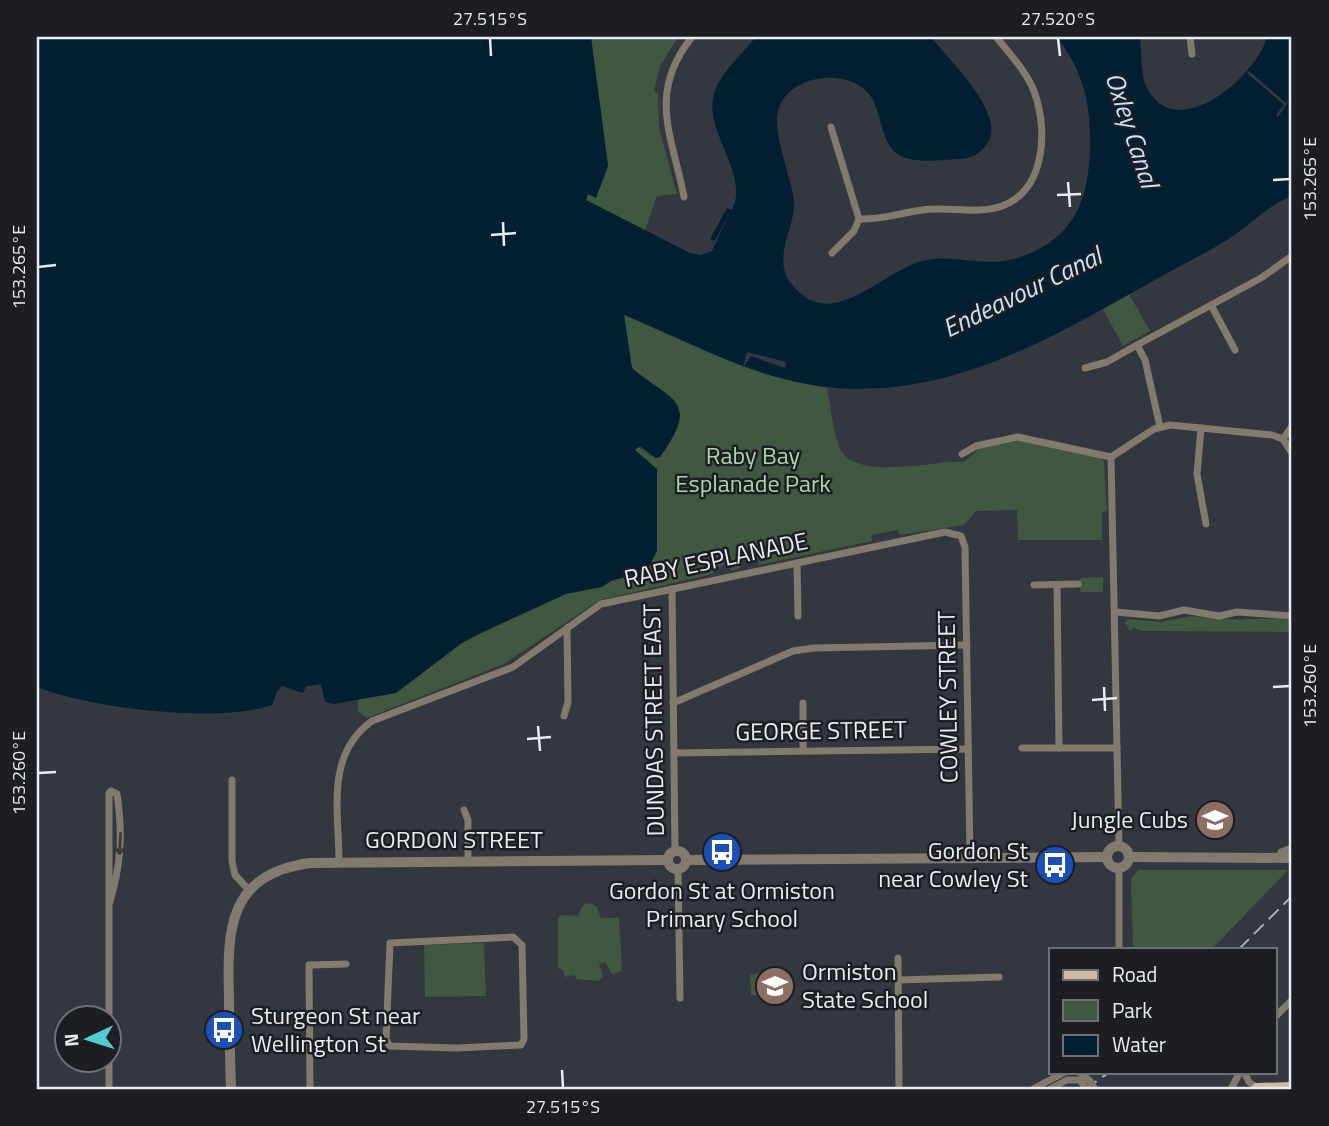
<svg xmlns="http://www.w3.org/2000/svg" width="1329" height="1126" font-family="'Titillium Web',sans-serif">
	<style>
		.green { fill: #40583f }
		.water { fill: #032033 }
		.pier { fill: #333740 }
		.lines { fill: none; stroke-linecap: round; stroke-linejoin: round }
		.minor { stroke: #827a6c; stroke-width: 7 }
		.tertiary { stroke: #827a6c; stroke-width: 10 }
		.primary { stroke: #cdbca0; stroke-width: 12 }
		.rail { stroke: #a8abb2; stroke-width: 2; stroke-dasharray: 14 7; stroke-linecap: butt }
		.minor-bridge { stroke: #827a6c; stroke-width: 7 }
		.oneway { stroke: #3b3a39 }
		.ticks { fill: none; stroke: #e8ebf1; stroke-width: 2.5 }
		.labels { text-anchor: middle; stroke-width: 5; stroke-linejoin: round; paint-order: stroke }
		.park-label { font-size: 24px; fill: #aad7a8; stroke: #1d1e23 }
		.street-label { font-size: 24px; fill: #e8ebf1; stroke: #1d1e23 }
		.poi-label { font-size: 24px; fill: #e8ebf1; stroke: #1d1e23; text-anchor: end }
		.water-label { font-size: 26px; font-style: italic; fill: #c5e5ff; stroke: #1d1e23 }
		.neatline { fill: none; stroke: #e8ebf1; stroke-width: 2.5 }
		.ticks-label { font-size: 18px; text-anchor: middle; fill: #e8ebf1 }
	</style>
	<rect width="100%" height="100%" fill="#333740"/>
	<g class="green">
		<path d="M591,37H678L660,66L654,91L658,94L659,128L677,194L657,196L645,230L586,200L588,194L596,197L608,166Z"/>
		<path d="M1129,294L1150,331L1123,346L1103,309Z"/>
		<path d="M624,314C690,342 756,376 827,388C831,406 832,428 839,446C852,483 934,460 964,462L979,449L1020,440L1101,457L1104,462L1107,511L1102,512V540H1018L1017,510L976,511L964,525L900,535L898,530L871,535L872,541L758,565L759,559L741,562L740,568L731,571L732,564L714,568L713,574L600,600L504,664L367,718L358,711V700L342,702L636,446L655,458L669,441L629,361Z"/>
		<path d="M1103,577V592H1080V578Z"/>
		<path d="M1192,616C1225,622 1258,617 1292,620V632L1144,631L1134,628L1130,631L1125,623L1128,619L1160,622Z"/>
		<path d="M1138,870H1288L1212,949H1133L1131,879Z"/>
		<path d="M590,903L597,907L601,918H619L622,971L612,974L605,962L599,964L603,976L599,981L577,979L574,975L565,977L563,970L558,968V918L561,915L578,916L583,905Z"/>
		<path d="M484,943L486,996L425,997L424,945Z"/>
		<path d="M760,973L761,994L751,996L750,975Z"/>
	</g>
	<path class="water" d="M37,37H591L608,166L596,198L588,194L586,200L690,253L701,255L712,251L730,212L715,241L710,239L727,208L732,210C750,174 703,131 714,94C720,73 743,53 756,37H931C949,60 1010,117 986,145C979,154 971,159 959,159C941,160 914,164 899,155C877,142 884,104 864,89C837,67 781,78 777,117C776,135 783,154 787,171C790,183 795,196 794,209C791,233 774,259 790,282C830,338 882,269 926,260C956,254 987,268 1018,258C1073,239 1088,204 1090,149C1091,104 1084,73 1057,37H1140C1142,53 1140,76 1148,90C1179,144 1257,75 1267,37H1292V196C1272,203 1253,222 1236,234C1216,248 1193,259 1171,271C1045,341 926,419 776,377C729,364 670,334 624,315L632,368C670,401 702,399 660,457L656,458L640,446L635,450L657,469V551L647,571L611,581L602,587L566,594L481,633L462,643L396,693L334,704L325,702L321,684L306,686L303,693L282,686L277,691L272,705C219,724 89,708 37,687Z"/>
	<g class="pier">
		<path d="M1249,71L1286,103L1292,96L1278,117L1276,115L1284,105L1247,73Z"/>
		<path d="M747,352L786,362L785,368L751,356L743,368Z"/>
	</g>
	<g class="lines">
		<g class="minor">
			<path d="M1190,37L1192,54"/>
			<path d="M831,127L859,219L854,231L832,253"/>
			<path d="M684,197C672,135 647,93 692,37"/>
			<path d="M859,219C881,220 900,213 922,210C949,206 976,215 1002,206C1045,190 1048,132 1035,94C1028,73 1010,54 996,37"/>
			<path d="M1211,305L1235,350"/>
			<path d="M1085,368L1107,362L1137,345"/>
			<path d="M1160,427L1145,360L1137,345L1261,278L1292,256"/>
			<path d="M1201,428L1197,474L1206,524"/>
			<path d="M1283,439L1292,426"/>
			<path d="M962,454L976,446L1018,437L1111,457"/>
			<path d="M1111,457L1119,846"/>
			<path d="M1111,457L1154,429L1170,425L1272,435L1283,439L1292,453"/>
			<path d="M797,563L798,616"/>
			<path d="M1034,585L1078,584"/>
			<path d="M1057,585L1059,748H1117"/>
			<path d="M672,589L675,851"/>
			<path d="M1116,612L1159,616L1184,610L1219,616L1237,612L1292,616"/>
			<path d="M673,703L793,651L814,648L967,645"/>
			<path d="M803,703V751"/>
			<path d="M564,716L568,702L567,628"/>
			<path d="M1022,748H1059"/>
			<path d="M674,753L968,749"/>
			<path d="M232,780V861L235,875L249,890"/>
			<path d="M464,810L468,820V861"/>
			<path d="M1281,852L1292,848"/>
			<path d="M339,862C339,811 325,755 372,721L513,667L601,604L945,532L961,536L965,547L970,857"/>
			<path d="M678,869L680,998"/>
			<path d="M1119,869V949"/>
			<path d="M109,905C121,866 123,834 117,794L111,791L109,793V1089"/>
			<path d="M513,937L522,945L524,1039L521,1045L456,1048L390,1046L386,1040L390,943Z"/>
			<path d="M898,958L899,1089"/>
			<path d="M898,980L999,977"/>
			<path d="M1275,1017L1292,1000"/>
			<path d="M1079,1072L1090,1081"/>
			<path d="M1244,1072L1249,1082L1259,1089"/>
			<path d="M310,1089L309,965L346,964"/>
			<path d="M1033,1089L1065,1072"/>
			<path d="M1050,1089L1067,1080H1080L1084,1086"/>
			<path d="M1231,1089L1240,1072"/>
		</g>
		<g class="tertiary">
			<circle cx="1118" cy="857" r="11"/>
			<circle cx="677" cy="860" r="9"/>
			<path d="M1130,857L1292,858"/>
			<path d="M687,860L1107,857"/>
			<path d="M231,1089C230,1058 229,1027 229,997C227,929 228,874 310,863L668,860"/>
		</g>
		<path class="primary" d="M1257,1089L1292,1088"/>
		<g class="rail">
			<path d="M1239,949L1292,896"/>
			<path d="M1085,1089L1110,1072"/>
		</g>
		<g class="minor-bridge">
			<path d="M1090,1081L1095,1089"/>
			<path d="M1084,1086L1086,1089"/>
		</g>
	</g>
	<defs><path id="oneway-shaft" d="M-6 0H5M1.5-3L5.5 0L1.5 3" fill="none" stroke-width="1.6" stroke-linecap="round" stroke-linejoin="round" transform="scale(1.75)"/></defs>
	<use class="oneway" href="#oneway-shaft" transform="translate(120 844) rotate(93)"/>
	<path class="ticks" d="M490,38L491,56M1058,38L1060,56M1273,180L1290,179M1068,182L1070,207M1057,195L1081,194M503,222L504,246M491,235L516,233M38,267L56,265M1104,687L1105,711M1273,687L1290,686M1092,700L1117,698M538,726L540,751M527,739L551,737M38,773L56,772M562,1070L563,1088"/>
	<defs>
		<g id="school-disc" transform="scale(2.0125)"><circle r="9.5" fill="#8d6e63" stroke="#1d1e23"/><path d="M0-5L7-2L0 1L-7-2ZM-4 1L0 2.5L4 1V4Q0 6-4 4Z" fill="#fff"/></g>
		<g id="bus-disc" transform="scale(2.0125)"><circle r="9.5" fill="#1a4fb4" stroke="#1d1e23"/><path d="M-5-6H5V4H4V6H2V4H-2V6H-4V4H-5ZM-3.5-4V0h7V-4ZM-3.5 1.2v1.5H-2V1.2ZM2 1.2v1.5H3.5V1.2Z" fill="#fff"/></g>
	</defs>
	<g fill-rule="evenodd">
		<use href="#school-disc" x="1215" y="820"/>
		<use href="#bus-disc" x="722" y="852"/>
		<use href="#bus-disc" x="1055" y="865"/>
		<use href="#school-disc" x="775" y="986"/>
		<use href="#bus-disc" x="224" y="1030"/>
	</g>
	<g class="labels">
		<g class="park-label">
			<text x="753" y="464">Raby Bay<tspan x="753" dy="28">Esplanade Park</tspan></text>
		</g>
		<g class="street-label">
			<text transform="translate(716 560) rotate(-12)" y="8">RABY ESPLANADE</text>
			<text transform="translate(948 697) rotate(-91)" y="8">COWLEY STREET</text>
			<text transform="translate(654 720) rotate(-91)" y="8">DUNDAS STREET EAST</text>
			<text transform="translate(821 731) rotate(-1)" y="8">GEORGE STREET</text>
			<text x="454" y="848">GORDON STREET</text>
		</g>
		<g class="poi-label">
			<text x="1188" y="828">Jungle Cubs</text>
			<text x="1028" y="859">Gordon St<tspan x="1028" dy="28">near Cowley St</tspan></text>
			<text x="722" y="899" text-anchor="middle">Gordon St at Ormiston<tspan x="722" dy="28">Primary School</tspan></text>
			<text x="802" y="980" text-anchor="start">Ormiston<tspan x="802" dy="28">State School</tspan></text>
			<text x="251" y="1024" text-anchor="start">Sturgeon St near<tspan x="251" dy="28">Wellington St</tspan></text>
		</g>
		<g class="water-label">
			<text transform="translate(1132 130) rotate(72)" y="9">Oxley Canal</text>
			<text transform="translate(1022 292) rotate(-26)" y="9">Endeavour Canal</text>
		</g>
	</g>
	<rect width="1329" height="1126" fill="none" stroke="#1d1e23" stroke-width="77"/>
	<rect x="1049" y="948" width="228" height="126" fill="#1d1e23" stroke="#6e7075" stroke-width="2"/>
	<rect x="1063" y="970" width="35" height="10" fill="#cdbca0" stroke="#6e7075" stroke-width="2"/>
	<text x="1112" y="982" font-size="21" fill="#e8ebf1">Road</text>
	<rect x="1063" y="1000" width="35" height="21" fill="#40583f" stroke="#6e7075" stroke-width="2"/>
	<text x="1112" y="1018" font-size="21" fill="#e8ebf1">Park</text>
	<rect x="1063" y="1035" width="35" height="21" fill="#032033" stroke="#6e7075" stroke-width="2"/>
	<text x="1112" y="1052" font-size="21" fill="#e8ebf1">Water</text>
	<g transform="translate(88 1039) rotate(266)"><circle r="33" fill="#1d1e23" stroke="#6e7075" stroke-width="2"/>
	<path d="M0-5L12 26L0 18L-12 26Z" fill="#52cdcf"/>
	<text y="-10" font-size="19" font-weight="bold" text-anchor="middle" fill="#e8ebf1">N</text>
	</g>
	<rect x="38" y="38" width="1252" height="1050" class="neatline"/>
	<g class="ticks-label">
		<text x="490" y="25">27.515°S</text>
		<text x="1058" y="25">27.520°S</text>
		<text transform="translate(1310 179) rotate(-90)" y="6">153.265°E</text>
		<text transform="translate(19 267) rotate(-90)" y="6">153.265°E</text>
		<text transform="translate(1310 686) rotate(-90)" y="6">153.260°E</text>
		<text transform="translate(19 773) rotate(-90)" y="6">153.260°E</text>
		<text x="563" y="1113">27.515°S</text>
	</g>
</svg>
